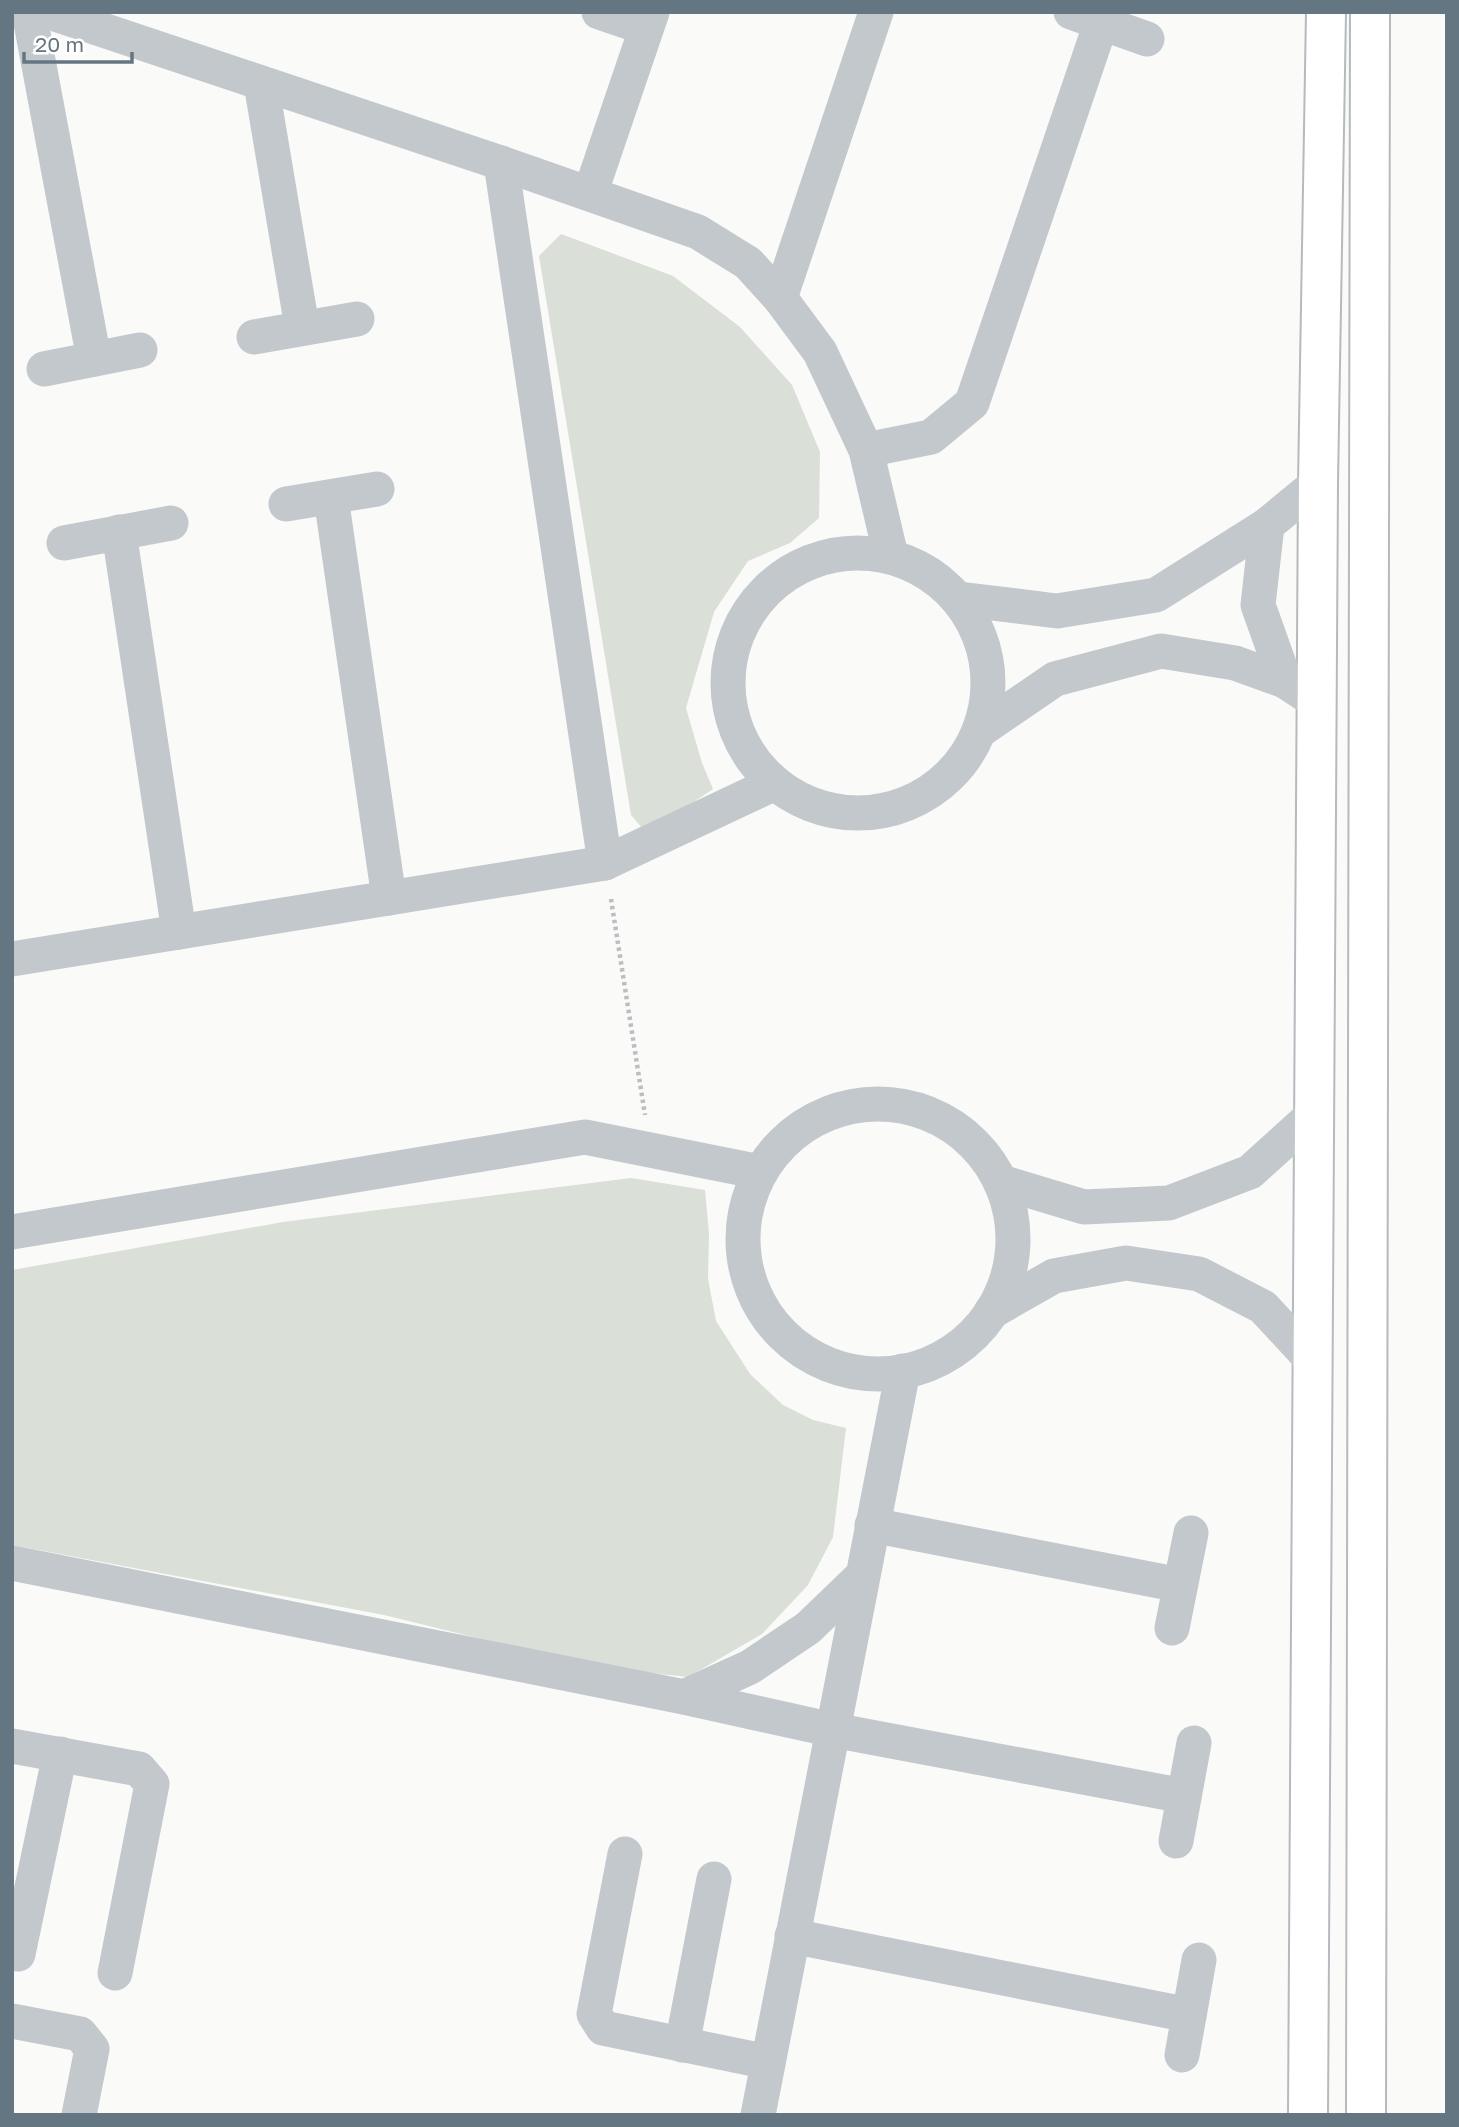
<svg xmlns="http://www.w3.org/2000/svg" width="1459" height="2127" font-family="'Golos Text',sans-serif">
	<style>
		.green { fill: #dadfd7 }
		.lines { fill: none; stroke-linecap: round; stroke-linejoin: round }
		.major-casing { stroke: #b5babe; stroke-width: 42 }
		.path { stroke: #bbbfc2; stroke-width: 4.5; stroke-dasharray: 3.5 3.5; stroke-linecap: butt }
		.minor { stroke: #c3c8cc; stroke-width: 35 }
		.major { stroke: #fff; stroke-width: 38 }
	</style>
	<rect width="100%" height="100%" fill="#fafaf8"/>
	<g class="green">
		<path d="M561,234L673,276L740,327L792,385L820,452L819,518L790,543L748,561L714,612L686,708L702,763L713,789L670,818L642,828L631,815L539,256Z"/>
		<path d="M631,1178L705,1190L709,1233L708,1279L716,1321L750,1374L783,1405L813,1420L846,1428L833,1537L808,1585L762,1634L688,1677L595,1667L384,1615L12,1545V1270L283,1222Z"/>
	</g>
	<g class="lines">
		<g class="major-casing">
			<g id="major">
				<path d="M1308,2115L1318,483L1326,12"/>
				<path d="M1366,2115L1370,12"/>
			</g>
		</g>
		<path class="path" d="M611,899L645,1115"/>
		<g class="minor">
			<path d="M29,12L94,359"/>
			<path d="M49,12L501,163L698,232L748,263L780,298L820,352L866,450L891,556"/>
			<path d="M599,12L646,28"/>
			<path d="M1071,12L1147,39"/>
			<path d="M261,83L302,327"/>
			<path d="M501,163L605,863"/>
			<path d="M590,194L652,12"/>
			<path d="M780,298L876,12"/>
			<path d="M254,337L357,319"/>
			<path d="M44,369L140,350"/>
			<path d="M866,450L931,437L972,403L1101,23"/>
			<path d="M331,497L389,898"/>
			<path d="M286,504L377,489"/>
			<path d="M1267,525L1258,605L1285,681"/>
			<path d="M119,532L179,932"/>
			<path d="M64,543L171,523"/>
			<circle cx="858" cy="683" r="130"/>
			<path d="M959,599L1057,611L1156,595L1267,525L1318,483"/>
			<path d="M979,731L1055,679L1161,651L1235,663L1285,681L1317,702"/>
			<path d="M12,959L605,863L775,783"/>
			<circle cx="878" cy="1239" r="135"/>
			<path d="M1001,1182L1084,1207L1169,1203L1250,1172L1314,1114"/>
			<path d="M12,1232L585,1137L760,1172"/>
			<path d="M991,1312L1054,1276L1126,1263L1199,1274L1263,1307L1313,1361"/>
			<path d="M872,1525L1180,1585"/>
			<path d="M12,1563L684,1697L833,1730L1184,1796"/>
			<path d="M1172,1628L1191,1533"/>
			<path d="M684,1697L750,1667L808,1628L861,1577"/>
			<path d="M12,1746L139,1769L152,1784L115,1973"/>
			<path d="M1176,1841L1194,1743"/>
			<path d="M625,1854L594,2014L603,2028L768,2062"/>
			<path d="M792,1936L1189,2015"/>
			<path d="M18,1954L60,1754"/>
			<path d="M12,2021L80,2034L92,2049L79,2115"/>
			<path d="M682,2045L714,1879"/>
			<path d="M1182,2055L1199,1960"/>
			<path d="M758,2115L903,1371"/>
		</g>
		<use href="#major" class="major"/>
	</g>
	<rect width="1459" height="2127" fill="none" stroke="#657683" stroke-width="28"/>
	<path d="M24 52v10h108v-10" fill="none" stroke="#657683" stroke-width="3.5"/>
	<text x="35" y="52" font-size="21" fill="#657683" stroke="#ffffff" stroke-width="5" paint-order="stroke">20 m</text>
</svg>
